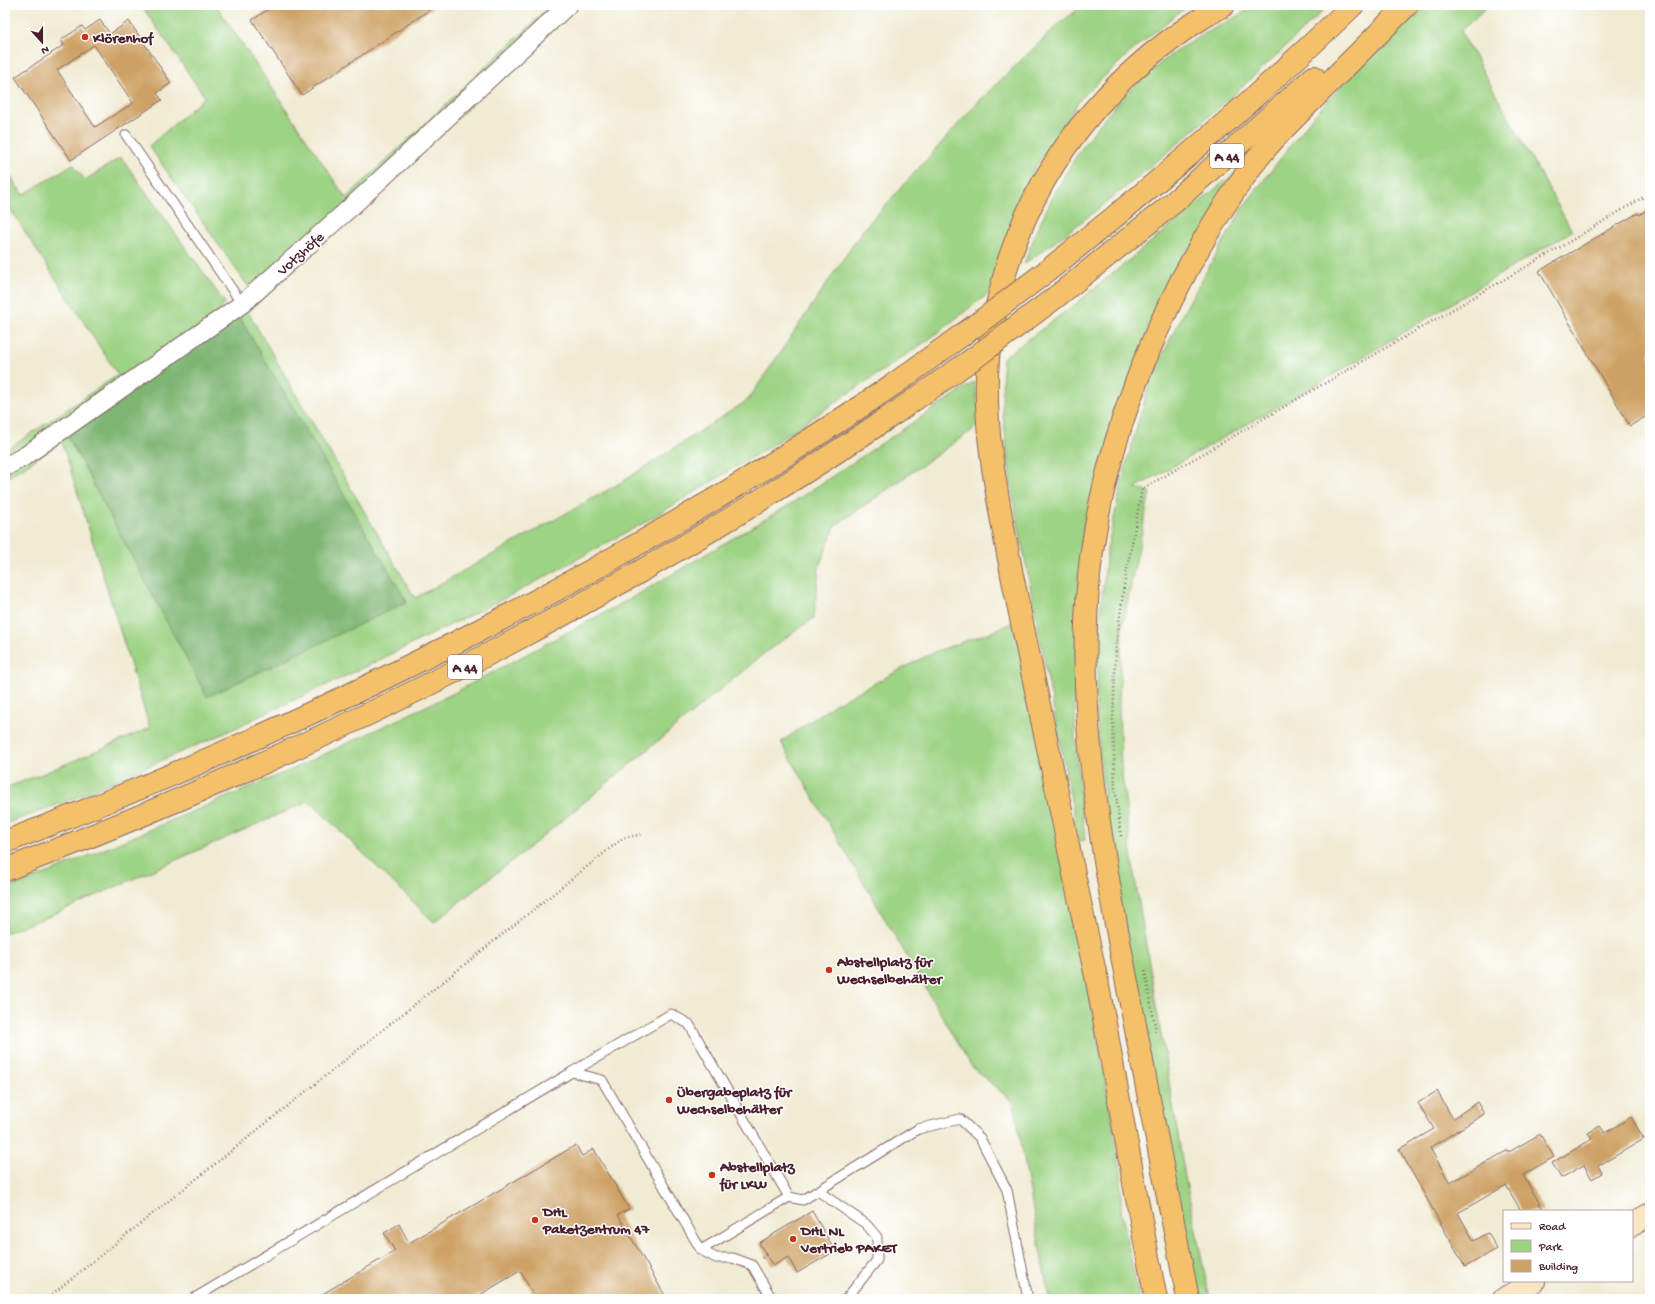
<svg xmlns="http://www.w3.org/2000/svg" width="1655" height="1304" font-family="'Gochi Hand',sans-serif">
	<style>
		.green { fill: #9dd384; stroke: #747958 }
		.forest { fill: #7eb572; stroke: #646a4e }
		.building { fill: #cda163; fill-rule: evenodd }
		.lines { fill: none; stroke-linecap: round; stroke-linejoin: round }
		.service-casing { stroke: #846666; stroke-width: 11 }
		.minor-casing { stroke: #846666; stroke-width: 20 }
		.secondary-casing { stroke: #846666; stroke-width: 24 }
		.motorway-casing { stroke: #846666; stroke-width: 24 }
		.path { stroke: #846666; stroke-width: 2.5; stroke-dasharray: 1 3; stroke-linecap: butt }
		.service { stroke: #fff; stroke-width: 9 }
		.minor { stroke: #fff; stroke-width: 18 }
		.secondary { stroke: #fbe6c4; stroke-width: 22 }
		.motorway { stroke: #f4c16b; stroke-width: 22 }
		.motorway-bridge-casing { stroke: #846666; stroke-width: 24; stroke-linecap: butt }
		.motorway-bridge { stroke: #f4c16b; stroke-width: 22 }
		.poi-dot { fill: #c8321e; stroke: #fff; stroke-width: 1.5 }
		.labels { text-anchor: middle; stroke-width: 3; stroke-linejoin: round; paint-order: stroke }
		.shield { fill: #fff; stroke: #80626b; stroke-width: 1 }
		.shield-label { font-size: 14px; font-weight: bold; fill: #4a1f2b }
		.poi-label { font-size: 15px; font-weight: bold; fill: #4a1f2b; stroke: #fff; text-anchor: start }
		.street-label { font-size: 15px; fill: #4a1f2b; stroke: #fff }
	</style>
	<rect width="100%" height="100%" fill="#fff"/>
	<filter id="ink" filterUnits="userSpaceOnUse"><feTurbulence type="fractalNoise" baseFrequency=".025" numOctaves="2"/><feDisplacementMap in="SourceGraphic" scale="8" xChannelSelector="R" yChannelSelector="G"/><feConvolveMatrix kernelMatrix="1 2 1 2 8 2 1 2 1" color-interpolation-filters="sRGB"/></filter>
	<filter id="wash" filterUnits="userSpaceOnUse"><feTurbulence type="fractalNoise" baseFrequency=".012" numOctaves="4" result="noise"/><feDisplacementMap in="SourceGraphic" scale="16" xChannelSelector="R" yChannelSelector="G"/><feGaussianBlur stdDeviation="0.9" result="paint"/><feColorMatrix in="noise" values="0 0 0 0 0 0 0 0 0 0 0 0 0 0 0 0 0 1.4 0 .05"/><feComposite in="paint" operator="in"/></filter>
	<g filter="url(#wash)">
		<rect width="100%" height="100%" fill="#f0ebd3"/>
		<g class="green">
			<path d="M141,5H216L346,198L552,5H562L258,286L247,285L149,146L205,97Z"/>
			<path d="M573,5H579L248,312L415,598L622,482L748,400L863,230L980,100L1061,22L1084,5H1192L1179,12L1135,48L1081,98L1033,171L1002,250L994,289L928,340L769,447L647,521L517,592L369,665L222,734L78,797L5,824V788L47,772L150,728L62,442L5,479V472L239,316Z"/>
			<path d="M1258,5H1329C1233,98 1133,187 1024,264C1055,177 1099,110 1173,53C1180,48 1189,43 1196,39C1216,27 1237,16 1258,5Z"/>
			<path d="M1420,5H1488L1461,32L1572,231L1323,381L1135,488L1150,492L1122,628L1119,704L1121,766L1133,867L1185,1177L1210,1299H1197L1110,859L1096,713L1099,626L1107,550L1125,468L1150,381L1184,311L1244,206L1311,119L1381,43Z"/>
			<path d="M121,157L225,303L211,321L5,462V451L118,375L5,201V168L23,195L73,164L85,180Z"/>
			<path d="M1242,167L1124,400L1076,654L1075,737L1085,840L1079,841L1011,487L1002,406L1003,358L1078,302Z"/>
			<path d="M974,382L981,424L835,526L819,567L814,618L767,651L536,842L434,922L309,801L50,916L5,933V889L36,878L295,768L452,694L637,595L789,505Z"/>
			<path d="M1016,621L1083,956L1121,1170V1210L1139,1299H1049L1014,1103L972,1067L781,742L835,704L934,652L991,632Z"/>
		</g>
		<path class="forest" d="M239,316L407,602L207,697L68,437Z"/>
		<g id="blocks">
			<g class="building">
				<path d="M275,5H437L302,95L252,20Z"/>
				<path d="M100,20L110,34L129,21L171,83L157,93L162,100L71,160L15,77L64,45L61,40L82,26L85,30ZM94,45L133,103L95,127L57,70Z"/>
				<path d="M1650,208V414L1630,426L1539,271L1638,213L1639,215Z"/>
				<path d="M1437,1091L1453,1119L1477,1102L1484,1114L1430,1148L1450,1183L1508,1150L1509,1152L1540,1134L1554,1157L1523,1175L1544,1211H1521L1506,1185L1458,1213L1474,1241L1488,1233L1497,1249L1465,1267L1399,1149L1434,1129L1418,1103Z"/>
				<path d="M1631,1117L1644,1139L1598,1166L1602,1173L1592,1179L1584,1165L1561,1178L1552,1163L1592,1139L1588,1133L1600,1126L1605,1133Z"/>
				<path d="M576,1145L582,1156L594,1149L629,1209L618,1215L667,1299H536L520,1271L473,1299H314L395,1251L384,1233L399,1224L409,1243Z"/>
				<path d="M812,1211L835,1251L797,1273L788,1257L773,1266L759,1243Z"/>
			</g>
		</g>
	</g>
	<g filter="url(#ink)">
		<use href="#blocks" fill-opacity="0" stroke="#846666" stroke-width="1"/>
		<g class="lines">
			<g class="service-casing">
				<g id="service">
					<path d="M126,135L242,304"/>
					<path d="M572,1072L671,1014L689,1024L789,1197"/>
					<path d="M818,1191L866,1224L877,1237V1260L846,1299"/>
					<path d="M701,1250L789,1197L803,1200L918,1129L960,1119L980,1138L1007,1190L1028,1299"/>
					<path d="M193,1299L572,1072L602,1080L701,1250L716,1258H733L752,1265L772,1299"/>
				</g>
			</g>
			<g class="minor-casing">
				<path id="minor" d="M5,467L25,456L242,304L352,206L568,5"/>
			</g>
			<g class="secondary-casing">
				<g id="secondary">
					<path d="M1632,1225L1650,1214"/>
					<path d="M1504,1299L1534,1281"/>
				</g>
			</g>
			<g class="motorway-casing">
				<g id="motorway">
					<path d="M1051,268C1156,185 1257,98 1353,5"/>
					<path d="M1056,297L1173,203L1314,77"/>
					<path d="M5,842C319,722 619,572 897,382"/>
					<path d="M5,870C321,749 618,601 898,411"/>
					<path d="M1156,1299C1135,1193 1117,1087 1097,981C1086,931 1075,880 1065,830C1047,745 1029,660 1012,575C999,504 982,431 988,359C991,326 999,294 1008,263C1044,151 1122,62 1224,5"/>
					<path d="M1188,1299C1165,1181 1142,1064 1120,946C1097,822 1077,703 1089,576C1103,435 1168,282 1251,167C1270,141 1294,118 1317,95C1347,65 1377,35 1407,5"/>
				</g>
			</g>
			<g class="path">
				<path d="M1121,836L1115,787L1113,720L1116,646L1124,586L1142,489L1569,242L1650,193"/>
				<path d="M1145,971L1156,1031"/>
				<path d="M762,1258L766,1254"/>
				<path d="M783,1293L788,1299"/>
				<path d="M46,1299L623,838L644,834"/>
				<path d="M1451,1299L1454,1297"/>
				<path d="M1480,1299L1487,1295"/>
			</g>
			<use href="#service" class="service"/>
			<use href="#minor" class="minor"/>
			<use href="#secondary" class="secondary"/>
			<use href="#motorway" class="motorway"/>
			<g class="motorway-bridge-casing">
				<g id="motorway-bridge">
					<path d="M897,382L976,325L1051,268"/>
					<path d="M898,411L977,356L1056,297"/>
				</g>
			</g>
			<use href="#motorway-bridge" class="motorway-bridge"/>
		</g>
	</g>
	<g class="poi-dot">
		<circle cx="85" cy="37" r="4"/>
		<circle cx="829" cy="970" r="4"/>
		<circle cx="669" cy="1100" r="4"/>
		<circle cx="712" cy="1175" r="4"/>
		<circle cx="535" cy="1220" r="4"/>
		<circle cx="793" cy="1239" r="4"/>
	</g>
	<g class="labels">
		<g class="shield">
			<rect x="1210" y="144" width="34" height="24" rx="3"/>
			<rect x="448" y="655" width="34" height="24" rx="3"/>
		</g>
		<g class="shield-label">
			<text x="1227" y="161">A 44</text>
			<text x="465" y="672">A 44</text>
		</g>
		<g class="poi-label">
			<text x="93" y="42">Klörenhof</text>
			<text x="837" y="966">Abstellplatz für<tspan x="837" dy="17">Wechselbehälter</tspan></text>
			<text x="677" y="1096">Übergabeplatz für<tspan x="677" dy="17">Wechselbehälter</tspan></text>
			<text x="720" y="1171">Abstellplatz<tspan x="720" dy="17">für LKW</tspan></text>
			<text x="543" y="1216">DHL<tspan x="543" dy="17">Paketzentrum 47</tspan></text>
			<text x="801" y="1235">DHL NL<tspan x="801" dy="17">Vertrieb PAKET</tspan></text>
		</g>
		<g class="street-label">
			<text transform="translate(300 253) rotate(-42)" y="5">Votzhöfe</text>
		</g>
	</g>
	<rect width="1655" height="1304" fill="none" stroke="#fff" stroke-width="20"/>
	<rect x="1503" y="1210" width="130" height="72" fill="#ffffff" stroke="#b7a5aa"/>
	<rect x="1511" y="1223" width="20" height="6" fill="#fbe6c4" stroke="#b7a5aa"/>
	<text x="1539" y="1230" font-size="12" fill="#4a1f2b">Road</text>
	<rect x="1511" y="1240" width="20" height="12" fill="#9dd384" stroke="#b7a5aa"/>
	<text x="1539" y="1250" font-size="12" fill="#4a1f2b">Park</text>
	<rect x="1511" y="1260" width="20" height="12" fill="#cda163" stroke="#b7a5aa"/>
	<text x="1539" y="1270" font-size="12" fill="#4a1f2b">Building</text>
	<g transform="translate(42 42) rotate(159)" stroke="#ffffff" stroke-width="3" paint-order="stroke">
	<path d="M0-3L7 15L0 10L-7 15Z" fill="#4a1f2b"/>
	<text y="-6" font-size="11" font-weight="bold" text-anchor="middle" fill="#4a1f2b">N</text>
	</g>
</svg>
